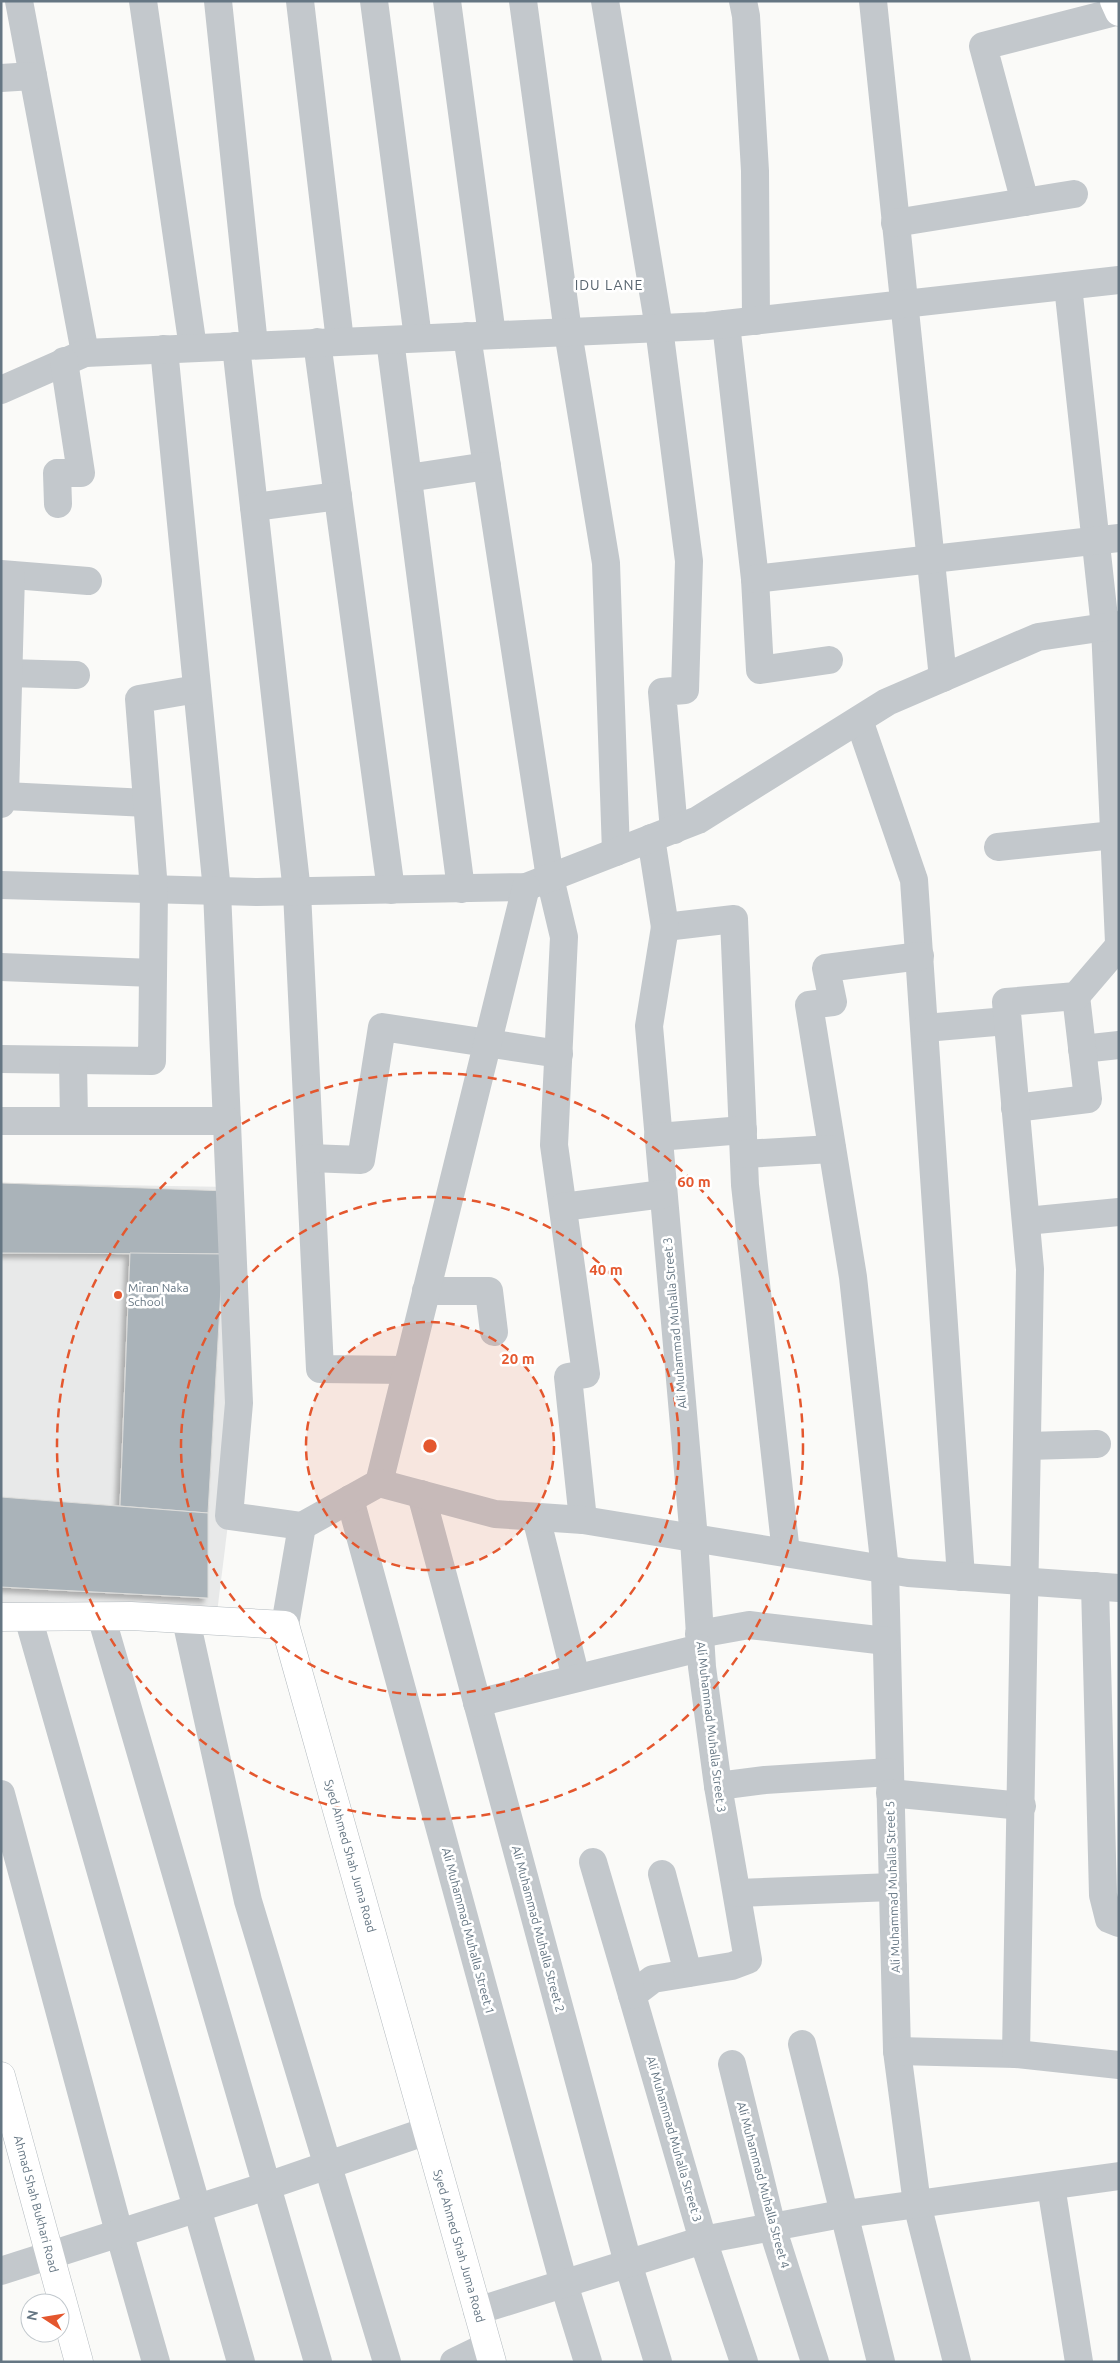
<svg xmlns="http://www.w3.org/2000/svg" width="1120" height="2363" font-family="Ubuntu,sans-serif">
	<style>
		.built { fill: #e8e9e9 }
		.building { fill: #aab3b9; stroke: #dcdcda; filter: url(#shadow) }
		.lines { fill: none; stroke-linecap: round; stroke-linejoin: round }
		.secondary-casing { stroke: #b3babf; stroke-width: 29 }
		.street { stroke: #c3c8cc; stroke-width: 28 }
		.secondary { stroke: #fff; stroke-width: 28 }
		.ring { fill: none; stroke: #e4572e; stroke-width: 2.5; stroke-dasharray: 9 6 }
		.poi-dot { fill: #e4572e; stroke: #fff; stroke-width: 2 }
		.labels { text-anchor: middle; stroke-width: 5; stroke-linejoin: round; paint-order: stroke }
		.poi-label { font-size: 12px; fill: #657683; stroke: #fff; text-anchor: start }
		.street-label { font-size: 12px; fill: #657683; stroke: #fff }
		.neighbourhood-label { font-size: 14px; letter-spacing: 1px; fill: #57646e; stroke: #fff }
		.centre { fill: #e4572e; stroke: #fff; stroke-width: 2.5 }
		.ring-label { font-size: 15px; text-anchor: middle; font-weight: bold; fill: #e4572e; stroke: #fff; stroke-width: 5; stroke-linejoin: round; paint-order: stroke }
	</style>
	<defs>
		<filter id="shadow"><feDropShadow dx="-4.5" dy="4.5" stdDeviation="2.5" flood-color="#0004"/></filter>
	</defs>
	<rect width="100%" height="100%" fill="#fafaf8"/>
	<path class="built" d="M1,1183L230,1187L229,1516L216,1621L1,1619Z"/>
	<g class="building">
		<path d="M1,1183L228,1191L223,1254L1,1253Z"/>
		<path d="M130,1253L223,1254L208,1513L120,1506Z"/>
		<path d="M1,1497L208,1513V1598L1,1587Z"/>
	</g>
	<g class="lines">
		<g class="secondary-casing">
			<g id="secondary">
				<path d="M1114,1L1119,12"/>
				<path d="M1,1617L131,1616L285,1625L492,2362"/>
				<path d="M1,2076L79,2362"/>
			</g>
		</g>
		<g class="street">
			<path d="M19,1L85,353"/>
			<path d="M143,1L193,348"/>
			<path d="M218,1L254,345"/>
			<path d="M300,1L340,341"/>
			<path d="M374,1L418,338"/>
			<path d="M447,1L492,335"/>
			<path d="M523,1L568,332L606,563L616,852"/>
			<path d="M605,1L659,328L689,561L685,690L662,692L674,830"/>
			<path d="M743,1L746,16L755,171L756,321"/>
			<path d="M873,1L943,678"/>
			<path d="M1,78L33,76"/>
			<path d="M1025,202L983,46L1119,11"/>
			<path d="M895,223L1074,194"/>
			<path d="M1068,286L1105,627L1119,943"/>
			<path d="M726,324L755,579L760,670L829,660"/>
			<path d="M467,336L550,878L564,937L554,1145L586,1374L568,1377L583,1520"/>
			<path d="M390,340L461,889"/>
			<path d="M317,342L391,890"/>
			<path d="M236,346L297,892L320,1369L406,1370"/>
			<path d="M164,349L217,891L239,1403L229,1516L302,1526"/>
			<path d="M1,390L85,353L707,326L1119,280"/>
			<path d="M408,478L487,466"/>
			<path d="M58,504L57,473H81L64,361"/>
			<path d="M254,507L338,496"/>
			<path d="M1,574L88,581"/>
			<path d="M755,579L1119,538"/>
			<path d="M8,673L76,675"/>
			<path d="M859,720L914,880L961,1577"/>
			<path d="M5,796L11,575"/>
			<path d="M1,804L5,796L147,803"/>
			<path d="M651,838L665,927L734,919L745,1185L786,1553"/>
			<path d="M998,847L1114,835"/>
			<path d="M1,885L257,892L526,887L698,820L887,702L1038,637L1119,625"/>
			<path d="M665,927L649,1026L694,1539L702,1667L718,1786L748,1960L732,1966L653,1979L632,1995L703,2240L744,2362"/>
			<path d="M920,956L826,968L833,1002L809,1005L853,1277L885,1570L897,2051L917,2204L957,2362"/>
			<path d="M1,967L153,973"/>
			<path d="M925,1028L1007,1021"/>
			<path d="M1082,1049L1119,1045"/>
			<path d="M1,1059L152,1061L154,890L139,699L197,689"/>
			<path d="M73,1061L74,1121"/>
			<path d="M1015,1108L1088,1099L1076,996"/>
			<path d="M1,1121H227"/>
			<path d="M658,1137L743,1130"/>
			<path d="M744,1154L832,1149"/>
			<path d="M310,1158L361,1160L382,1027L559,1054"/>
			<path d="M563,1207L663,1194"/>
			<path d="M1026,1221L1119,1212"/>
			<path d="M426,1291H489L494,1332"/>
			<path d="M1028,1446L1097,1444"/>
			<path d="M379,1483L526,887"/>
			<path d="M421,1494L628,2263L658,2362"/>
			<path d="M350,1499L564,2284L588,2362"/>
			<path d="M536,1517L576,1678"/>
			<path d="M1095,1586L1103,1895L1109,1919L1119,1923"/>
			<path d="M101,1616L318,2362"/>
			<path d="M28,1617L241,2362"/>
			<path d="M186,1620L248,1901L387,2362"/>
			<path d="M285,1625L302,1526L379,1483L495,1514L583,1520L908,1573L1119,1588"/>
			<path d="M699,1634L749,1625L886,1641"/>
			<path d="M477,1703L700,1648"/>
			<path d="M718,1786L765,1780L890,1772"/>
			<path d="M890,1793L1022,1806"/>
			<path d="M1,1794L119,2232L156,2362"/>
			<path d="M593,1862L632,1995"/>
			<path d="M662,1874L688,1973"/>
			<path d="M737,1893L893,1887"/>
			<path d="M802,2044L881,2362"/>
			<path d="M897,2051L1016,2054L1119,2065"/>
			<path d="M1016,2054L1030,1269L1006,1002L1076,996L1119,946"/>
			<path d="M732,2064L772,2227L815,2362"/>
			<path d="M1051,2186L1079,2362"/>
			<path d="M1,2271L267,2186L427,2131"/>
			<path d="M477,2311L703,2240L831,2216L1119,2176"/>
			<path d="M454,2362L487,2346"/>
		</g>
		<use href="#secondary" class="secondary"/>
	</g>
	<circle cx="430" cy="1446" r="124" fill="#e4572e" fill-opacity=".12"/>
	<g class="ring">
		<circle cx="430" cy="1446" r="124"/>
		<circle cx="430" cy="1446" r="249"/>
		<circle cx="430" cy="1446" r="373"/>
	</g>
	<circle class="poi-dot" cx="118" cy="1295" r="5"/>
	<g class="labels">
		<g class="poi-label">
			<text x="128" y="1292">Miran Naka<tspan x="128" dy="14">School</tspan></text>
		</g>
		<g class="street-label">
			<text transform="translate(675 1323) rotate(-95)" y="4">Ali Muhammad Muhalla Street 3</text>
			<text transform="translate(711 1727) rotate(83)" y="4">Ali Muhammad Muhalla Street 3</text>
			<text transform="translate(350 1856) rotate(74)" y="4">Syed Ahmed Shah Juma Road</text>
			<text transform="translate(893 1887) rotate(-92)" y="4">Ali Muhammad Muhalla Street 5</text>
			<text transform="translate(538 1929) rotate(75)" y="4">Ali Muhammad Muhalla Street 2</text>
			<text transform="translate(468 1931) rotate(75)" y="4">Ali Muhammad Muhalla Street 1</text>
			<text transform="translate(674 2139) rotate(74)" y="4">Ali Muhammad Muhalla Street 3</text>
			<text transform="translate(763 2185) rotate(75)" y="4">Ali Muhammad Muhalla Street 4</text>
			<text transform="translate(36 2204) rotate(75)" y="4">Ahmad Shah Bukhari Road</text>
			<text transform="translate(459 2246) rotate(74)" y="4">Syed Ahmed Shah Juma Road</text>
		</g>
		<g class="neighbourhood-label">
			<text x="609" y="290">IDU LANE</text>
		</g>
	</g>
	<circle cx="430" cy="1446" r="8" class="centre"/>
	<g class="ring-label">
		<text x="694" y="1187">60 m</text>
		<text x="606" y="1275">40 m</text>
		<text x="518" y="1364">20 m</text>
	</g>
	<rect width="1120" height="2363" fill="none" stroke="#657683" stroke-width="5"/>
	<g transform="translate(45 2318) rotate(282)"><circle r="24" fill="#ffffff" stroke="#c1c8cd"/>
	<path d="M0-4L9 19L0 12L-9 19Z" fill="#e4572e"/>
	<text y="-8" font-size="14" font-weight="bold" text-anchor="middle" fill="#657683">N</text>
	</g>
</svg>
